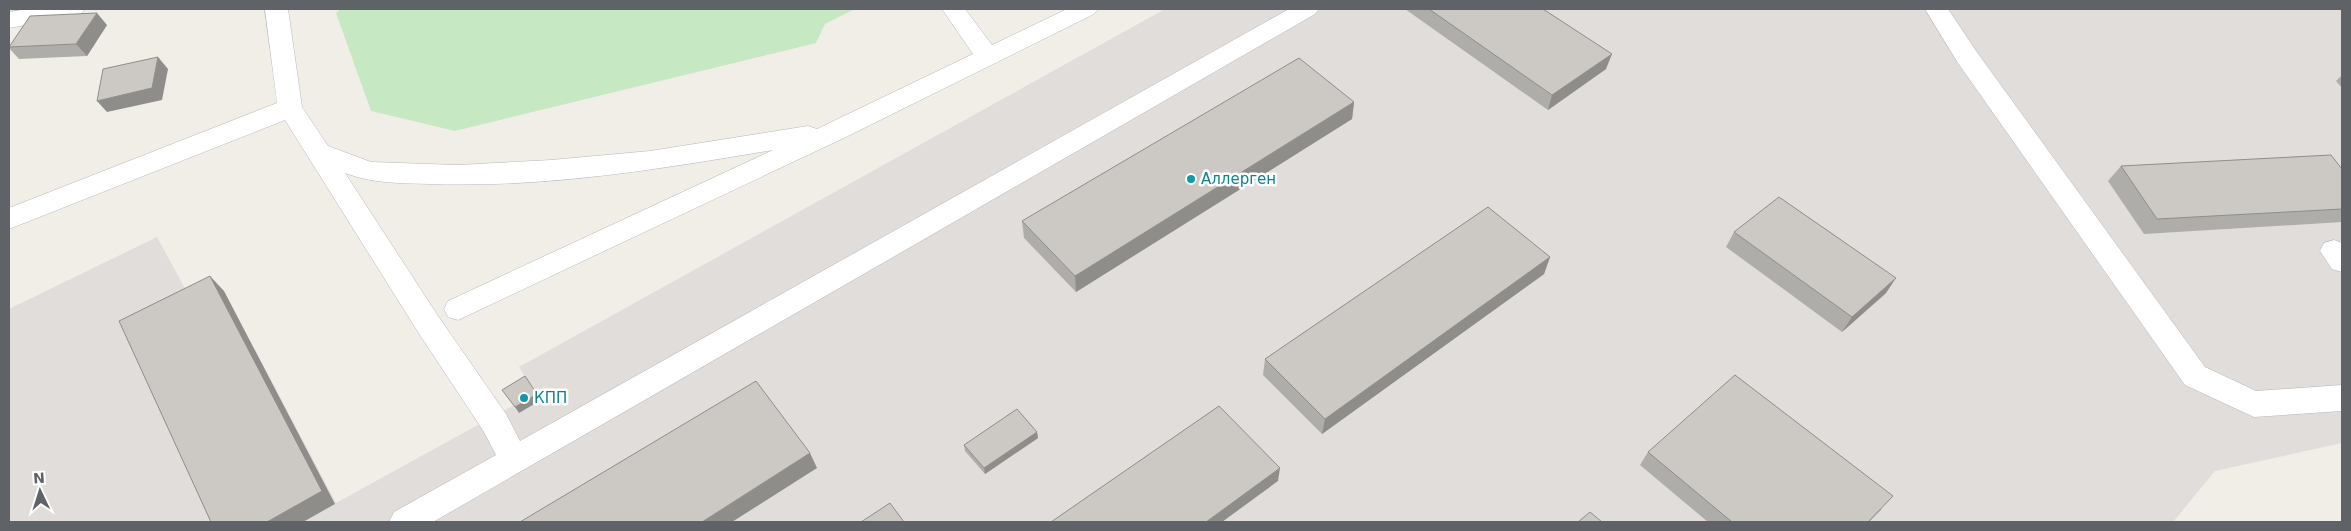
<svg xmlns="http://www.w3.org/2000/svg" width="2351" height="531" font-family="'DejaVu Sans',sans-serif">
	<style>
		.industrial { fill: #e0ddda }
		.green { fill: #c6e9c4 }
		.lines { fill: none; stroke-linecap: round; stroke-linejoin: round }
		.minor-casing { stroke: #b5b8bc; stroke-width: 1 }
		.minor { fill: #fff; fill-rule: evenodd }
		.wall { fill: #afada9 }
		.shaded-wall { fill: #8f8d8a }
		.building { fill: #ccc9c5; stroke: #8f8d8a }
		.culture-dot { fill: #0f9aa8; stroke: #fff; stroke-width: 2 }
		.labels { text-anchor: middle; stroke-width: 5; stroke-linejoin: round; paint-order: stroke }
		.culture-label { font-size: 15px; fill: #0d838f; stroke: #fff; text-anchor: start }
	</style>
	<rect width="100%" height="100%" fill="#f1eee8"/>
	<path class="industrial" d="M1165,9H2342V443L2215,471L2173,522H9V309L157,237L194,305L224,291L336,503L536,393L519,367Z"/>
	<path class="green" d="M341,9H855L825,24L816,43L455,131L371,111L336,13Z"/>
	<g class="lines">
		<g class="minor-casing">
			<g id="minor">
				<path d="M29,9H85L81,14L73,17L9,28V12Z"/>
				<path d="M265,9H288L302,107L328,146L371,162L458,165L551,160L650,151L808,126L817,129L973,54L942,9H965L992,45L1067,9H1098L1094,14L848,136L458,320L448,317L444,309L448,301L773,150C660,169 546,188 431,184C401,183 374,184 345,173L438,316L506,414L520,441L1289,9H1319L1315,14L433,522H389L394,512L496,455L484,432L418,332L285,120L9,229V208L277,103Z"/>
				<path d="M1925,9H1948L1976,51L2205,367L2256,391L2342,385V411L2254,417L2185,385L1958,63Z"/>
				<path d="M2334,240L2342,243V272L2332,269L2320,251L2324,243Z"/>
			</g>
		</g>
		<use href="#minor" class="minor"/>
	</g>
	<g class="wall">
		<path d="M1405,9H1543L1606,69L1548,110Z"/>
		<path d="M107,25L87,56L19,59L9,48V46Z"/>
		<path d="M2342,75V88L2336,81Z"/>
		<path d="M1354,102L1352,119L1076,292L1024,238L1022,221Z"/>
		<path d="M2121,166L2342,169V222L2144,234L2108,181Z"/>
		<path d="M1734,232L1886,293L1842,332L1726,247Z"/>
		<path d="M1550,257L1544,274L1322,434L1263,375L1265,359Z"/>
		<path d="M1037,432L1038,438L985,474L965,451L964,445Z"/>
		<path d="M1648,452L1882,509L1869,522H1708L1640,465Z"/>
	</g>
	<g class="shaded-wall">
		<path d="M97,13L107,25L87,56L76,44Z"/>
		<path d="M1612,54L1606,69L1548,110L1552,95Z"/>
		<path d="M158,57L168,69L162,100L107,112L97,101Z"/>
		<path d="M1354,102L1352,119L1076,292L1075,276Z"/>
		<path d="M1550,257L1544,274L1322,434L1325,419Z"/>
		<path d="M210,276L224,291L335,504L303,522H267Z"/>
		<path d="M1896,278L1886,293L1842,332L1852,317Z"/>
		<path d="M537,394L541,400L519,413L515,407Z"/>
		<path d="M1037,432L1038,438L985,474L984,468Z"/>
		<path d="M810,453L817,468L732,522H702Z"/>
		<path d="M1280,468L1278,481L1222,522H1206Z"/>
	</g>
	<g class="building">
		<path d="M1429,9H1543L1612,54L1552,95Z"/>
		<path d="M97,13L76,44L9,47L30,16Z"/>
		<path d="M158,57L152,88L97,101L103,69Z"/>
		<path d="M1299,58L1354,102L1075,276L1022,221Z"/>
		<path d="M2331,155L2342,169V209L2157,219L2121,166Z"/>
		<path d="M1779,197L1896,278L1852,317L1734,232Z"/>
		<path d="M1488,207L1550,257L1325,419L1265,359Z"/>
		<path d="M210,276L322,491L267,522H211L119,321Z"/>
		<path d="M1735,375L1893,496L1868,522H1732L1648,452Z"/>
		<path d="M525,376L537,394L515,407L502,390Z"/>
		<path d="M756,381L810,453L702,522H520Z"/>
		<path d="M1219,406L1280,468L1206,522H1051Z"/>
		<path d="M1017,409L1037,432L984,468L964,445Z"/>
		<path d="M890,503L904,522H861Z"/>
		<path d="M1590,512L1602,522H1578Z"/>
	</g>
	<g class="culture-dot">
		<circle cx="1191" cy="179" r="5"/>
		<circle cx="524" cy="398" r="5"/>
	</g>
	<g class="labels">
		<g class="culture-label">
			<text x="1201" y="184">Аллерген</text>
			<text x="534" y="403">КПП</text>
		</g>
	</g>
	<rect width="2351" height="531" fill="none" stroke="#5f6368" stroke-width="20"/>
	<g transform="translate(40 491) rotate(356)" stroke="#ffffff" stroke-width="4" paint-order="stroke">
	<path d="M0-4L9 19L0 12L-9 19Z" fill="#5f6368"/>
	<text y="-8" font-size="14" font-weight="bold" text-anchor="middle" fill="#5f6368">N</text>
	</g>
</svg>
